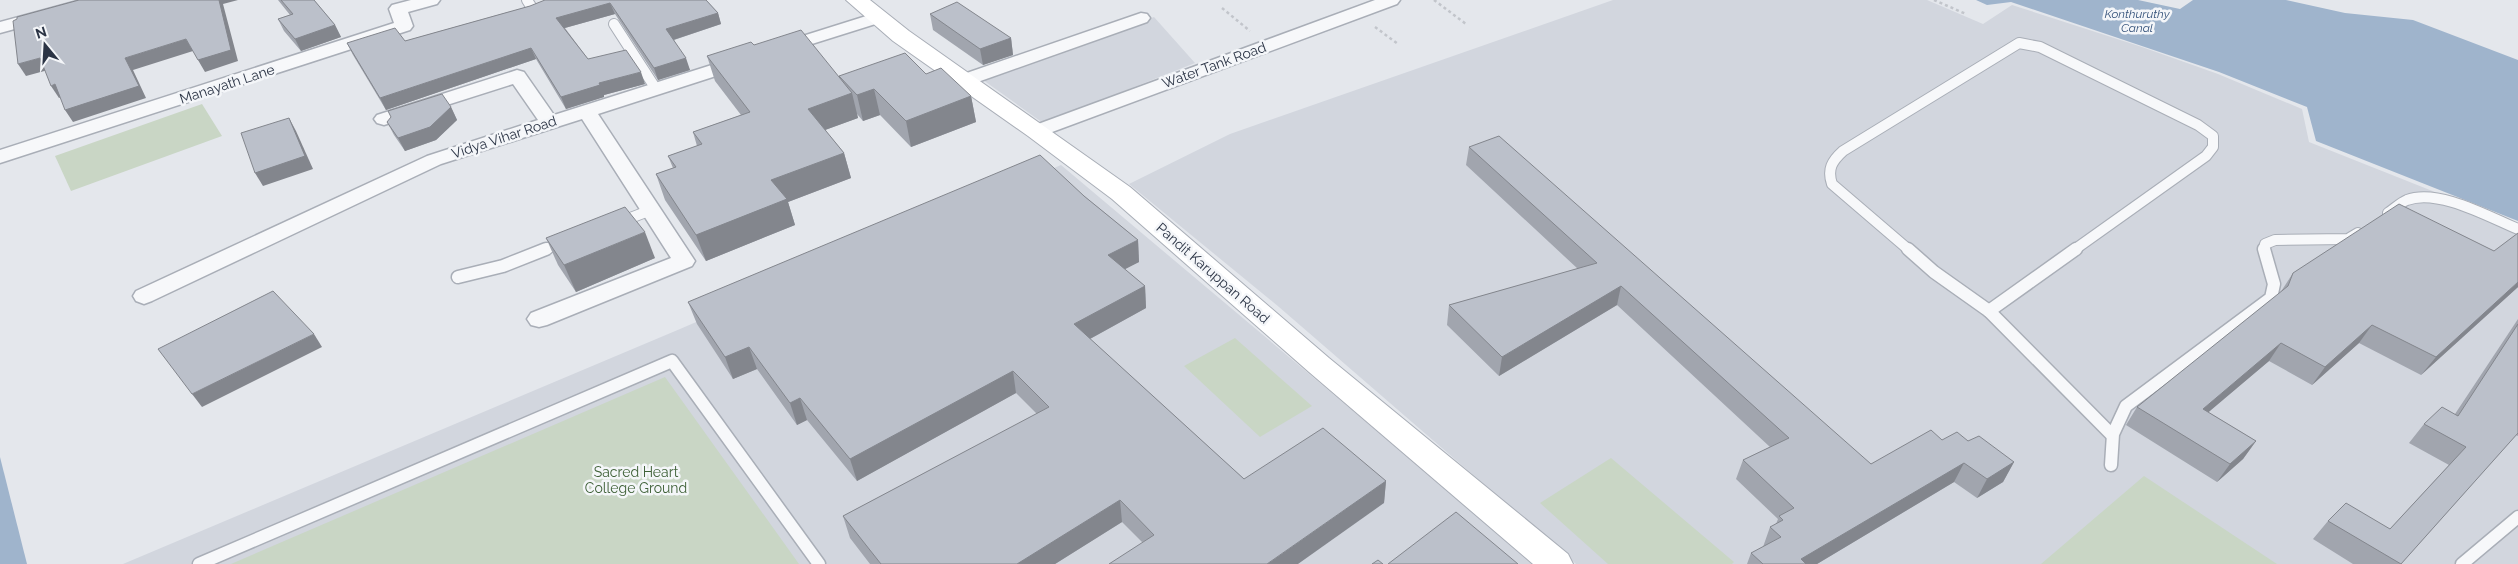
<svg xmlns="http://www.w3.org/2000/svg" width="2518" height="564" font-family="Raleway,sans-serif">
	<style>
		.built { fill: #d2d6de }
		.green { fill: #c9d6c5 }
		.water { fill: #9fb4cc }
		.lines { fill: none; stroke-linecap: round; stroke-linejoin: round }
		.lane-far1-casing { stroke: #a9aeb7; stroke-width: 12 }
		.lane-casing { stroke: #a9aeb7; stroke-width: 15 }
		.street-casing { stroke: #a9aeb7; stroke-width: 3 }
		.secondary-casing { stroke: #a9aeb7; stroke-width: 2 }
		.path { stroke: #c2c5cb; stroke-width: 2.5; stroke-dasharray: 3 3; stroke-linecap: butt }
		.lane-far1 { stroke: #f7f8fa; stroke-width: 10 }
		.lane { stroke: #f7f8fa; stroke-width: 12 }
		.street { fill: #f7f8fa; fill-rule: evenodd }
		.secondary { fill: #fff; fill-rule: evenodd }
		.wall { fill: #a1a5ae }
		.shaded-wall { fill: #83868d }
		.building { fill: #bbc0ca; stroke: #83868d }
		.labels { text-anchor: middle; stroke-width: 5; stroke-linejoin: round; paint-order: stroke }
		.far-water-label { font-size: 12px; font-style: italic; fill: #34527a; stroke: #f4f6f9 }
		.street-label { font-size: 14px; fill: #2b3445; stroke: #f4f6f9 }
		.park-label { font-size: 14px; fill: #3f6138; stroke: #f4f6f9 }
	</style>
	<rect width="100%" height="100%" fill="#e4e7ec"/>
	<g class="built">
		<path d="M1613,0H1927L1983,24L2012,5L2142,47L2218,74L2302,109L2309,142L2518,225V564H1576L1279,307L1129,184L1230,134Z"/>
		<path d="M1154,17L1195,63L1043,123L983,80Z"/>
		<path d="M1061,165L1535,564H123L680,329Z"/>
	</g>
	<g class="green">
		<path d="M202,104L222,136L71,191L55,156Z"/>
		<path d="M1235,338L1312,406L1260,437L1184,366Z"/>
		<path d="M665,377L799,564H231Z"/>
		<path d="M1611,458L1734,562L1732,564H1608L1540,503Z"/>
		<path d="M2144,476L2277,564H2041Z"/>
	</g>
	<g class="water">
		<path d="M1976,0H2138L2180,9L2193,0H2286L2345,13L2413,20L2518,60V221L2316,141L2307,107L2219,72L2011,2L1987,5Z"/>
		<path d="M0,457L27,564H0Z"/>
	</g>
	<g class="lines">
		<g class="lane-far1-casing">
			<g id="lane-far1">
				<path d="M527,0L534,11"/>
				<path d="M614,24L656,89"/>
				<path d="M2388,213C2394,209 2400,203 2407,200C2438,188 2489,217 2518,229"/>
				<path d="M620,222L651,210"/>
				<path d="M543,250L565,242"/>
				<path d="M1909,250L1832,184C1827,169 1832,161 1843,151L2019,43L2040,47L2198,125L2213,136V147L2206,156L2074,250"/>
				<path d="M2264,250L2265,244L2275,240L2348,239L2358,233"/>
			</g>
		</g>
		<g class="lane-casing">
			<g id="lane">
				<path d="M1908,249L1934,272L1989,311"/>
				<path d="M458,277L503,266L546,249"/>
				<path d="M1989,311L2111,434"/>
				<path d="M1989,311L2076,249"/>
				<path d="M2111,465L2113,434L2126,406L2271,298L2274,284L2264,249"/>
				<path d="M199,564L672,361L819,564"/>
				<path d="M2462,564L2518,517"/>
			</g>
		</g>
		<g class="street-casing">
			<g id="street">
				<path d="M81,0H109L106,4L0,33V22Z"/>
				<path d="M411,0H440L437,4L408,12L413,26L410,30L0,163V150L394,23L389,9L392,5Z"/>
				<path d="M1375,0H1400L1397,4L1044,135H1030L1027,131L1030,127Z"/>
				<path d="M879,12L885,13L888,17L885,21L780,54L774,53L771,49L774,45Z"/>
				<path d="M1141,13L1147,14L1150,18L1147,22L972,84H958L956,80L958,76Z"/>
				<path d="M740,56L747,58L749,62L747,66L598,114L695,261L692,266L547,325L539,327L531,325L527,319L531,313L671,258L582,119L441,164L152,301L144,304L136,301L133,296L136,291L427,156L538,120L513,84L384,125L377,123L374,119L377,115L517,70L524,72L554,115Z"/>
			</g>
		</g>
		<g class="secondary-casing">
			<path id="secondary" d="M846,0H870L909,31L1130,187L1329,358L1568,554L1573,564H1533L1309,372L1112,199L1028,136L893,41Z"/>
		</g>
		<g class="path">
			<path d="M1434,0L1466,24"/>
			<path d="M1934,0L1966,14"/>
			<path d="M1222,8L1250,31"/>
			<path d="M1375,27L1398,44"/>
		</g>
		<use href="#lane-far1" class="lane-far1"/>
		<use href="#lane" class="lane"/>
		<use href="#street" class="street"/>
		<use href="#secondary" class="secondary"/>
	</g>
	<g class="wall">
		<path d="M278,0H314L335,25L341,37L301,51L284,31L278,19L290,15Z"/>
		<path d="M706,0L718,13L721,24L674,40L690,70L658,80L615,14L565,28L588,59L645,84L604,95V97L566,109L536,59L386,110L353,55L347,43L405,41L530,6Z"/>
		<path d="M930,14L1011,38L1013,55L983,65L933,30Z"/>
		<path d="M754,45L839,77V76L926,74L971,96L976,122L911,147L880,115L863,121L857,114L858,118L825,130L844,153L851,178L788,202L795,225L706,261L665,200L656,174L673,168L668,156L697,146L693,132L741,115L715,81L707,56Z"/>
		<path d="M451,107L457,120L436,140L405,151L394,135L387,122Z"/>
		<path d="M1469,147L1871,464L1942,440L1968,441L2014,462L2003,482L1977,498L1954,482L1817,564H1747L1751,553L1763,547L1770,527L1776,524L1778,519L1736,479L1743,460L1770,447L1617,305L1499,376L1447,325L1449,305L1578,269L1466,165Z"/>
		<path d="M1084,196L1138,240L1139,262L1124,269L1145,286L1146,308L1090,339L1244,479L1386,481L1384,503L1142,542L1122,522L1055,564H870L850,538L843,516L1037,414L1016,393L857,481L807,420L797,425L757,369L733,379L697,324L688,302Z"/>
		<path d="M546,238L655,258L576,292L558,265Z"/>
		<path d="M2293,273L2518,287L2421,375L2359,343L2312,385L2269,361L2208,412L2256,441L2243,459L2217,482L2126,425L2137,407L2280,293Z"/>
		<path d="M2518,319V436L2516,435L2401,564H2353L2313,539L2328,521L2390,529L2449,465L2409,443L2424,424L2455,414Z"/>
	</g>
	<g class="shaded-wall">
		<path d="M219,0H238L223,4L238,61L205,72L198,60Z"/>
		<path d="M610,3L615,14L561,29L556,18Z"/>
		<path d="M718,13L721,24L670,41L666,29Z"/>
		<path d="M335,25L341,37L301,51L295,39Z"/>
		<path d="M1011,38L1013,55L983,65L980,49Z"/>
		<path d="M186,39L193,51L133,70L146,98L73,122L65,110L125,58Z"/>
		<path d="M531,48L536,59L386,110L380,98Z"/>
		<path d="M40,58L48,70L26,76L18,64Z"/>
		<path d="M686,58L690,70L658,80L654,68Z"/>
		<path d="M641,72L645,84L604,95V97L566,109L561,97L599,83Z"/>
		<path d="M55,84L64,96L59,98L51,86Z"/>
		<path d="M874,89L880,115L863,121L857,95Z"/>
		<path d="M852,93L858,118L814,134L808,109Z"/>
		<path d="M971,96L976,122L911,147L906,121Z"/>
		<path d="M451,107L457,120L436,140L405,151L398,138Z"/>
		<path d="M289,118L296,131L313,169L263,186L255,173Z"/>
		<path d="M844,153L851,178L788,202L795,225L706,261L696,235L771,180Z"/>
		<path d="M645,232L655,258L576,292L564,265Z"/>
		<path d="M1138,240L1139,262L1110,277L1108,255Z"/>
		<path d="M2518,282V287L2421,375L2436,357Z"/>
		<path d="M1145,286L1146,308L1077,346L1074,324Z"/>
		<path d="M1621,286L1617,305L1499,376L1502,357Z"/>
		<path d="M2372,325L2359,343L2312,385L2325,367Z"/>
		<path d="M314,334L322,347L202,407L192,394Z"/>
		<path d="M2281,343L2269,361L2191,427L2203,409Z"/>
		<path d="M749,347L757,369L733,379L725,357Z"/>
		<path d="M1013,371L1016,393L857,481L850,459Z"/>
		<path d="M800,398L807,420L797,425L790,403Z"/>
		<path d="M2256,441L2243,459L2217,482L2230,464Z"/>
		<path d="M2014,462L2003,482L1977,498L1987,479Z"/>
		<path d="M1964,463L1954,482L1817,564H1799L1801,559Z"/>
		<path d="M1386,481L1384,503L1298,564H1267Z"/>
		<path d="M1120,500L1122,522L1055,564H1017Z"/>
	</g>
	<g class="building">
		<path d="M79,0H219L231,50L198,60L186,39L125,58L139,86L65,110L55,84L51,86L40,58L18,64L13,21L17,19V17Z"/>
		<path d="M281,0H314L335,25L295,39L278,19L293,14Z"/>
		<path d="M545,0H706L718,13L666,29L686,58L654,68L610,3L556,18L588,59L626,50L641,72L599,83L600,85L561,97L531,48L380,98L347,43L395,28L405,41L530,6Z"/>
		<path d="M957,2L1011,38L980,49L930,14Z"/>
		<path d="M801,30L852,93L808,109L844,153L771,180L787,199L696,235L656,174L676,167L668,156L702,144L693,132L750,112L707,56L751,42L754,45Z"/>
		<path d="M905,53L926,74L941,68L971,96L906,121L874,89L857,95L839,76Z"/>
		<path d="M442,94L451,107L430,127L398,138L387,122L391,117L388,111Z"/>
		<path d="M289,118L305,156L255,173L241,133Z"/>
		<path d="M1499,136L1871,464L1931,430L1942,440L1957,432L1968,441L1979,436L2014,462L1987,479L1964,463L1801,559L1806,564H1763L1751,553L1781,537L1770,527L1783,520L1779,516L1794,508L1743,460L1789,438L1621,286L1502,357L1449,305L1597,263L1469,147Z"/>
		<path d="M1040,155L1084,196L1138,240L1108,255L1145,286L1074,324L1244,479L1323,428L1386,481L1267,564H1109L1154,535L1120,500L1017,564H881L843,516L1049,407L1013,371L850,459L800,398L790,403L749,347L725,357L688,302Z"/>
		<path d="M2399,204L2494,251L2518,233V282L2436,357L2372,325L2325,367L2281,343L2203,409L2256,441L2230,464L2137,407L2288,286L2293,273Z"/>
		<path d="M625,207L645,232L564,265L546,238Z"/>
		<path d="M273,291L314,334L192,394L158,349Z"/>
		<path d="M2518,324V433L2401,564L2328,521L2346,503L2390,529L2466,447L2424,424L2442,407L2458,416Z"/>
		<path d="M1456,512L1518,564H1388Z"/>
		<path d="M1378,560L1383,564H1372Z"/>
	</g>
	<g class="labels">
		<g class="far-water-label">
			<text x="2137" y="18">Konthuruthy<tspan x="2137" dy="14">Canal</tspan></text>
		</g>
		<g class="street-label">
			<text transform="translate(1214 65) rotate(-20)" y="5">Water Tank Road</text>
			<text transform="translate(227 84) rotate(-18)" y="5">Manayath Lane</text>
			<text transform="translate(504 137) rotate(-18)" y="5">Vidya Vihar Road</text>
			<text transform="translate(1213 273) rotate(41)" y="5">Pandit Karuppan Road</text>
		</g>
		<g class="park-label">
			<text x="636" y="477">Sacred Heart<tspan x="636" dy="16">College Ground</tspan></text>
		</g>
	</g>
	<g transform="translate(45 45) rotate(342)" stroke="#f4f6f9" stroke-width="4" paint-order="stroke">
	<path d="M0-4L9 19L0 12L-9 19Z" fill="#2b3445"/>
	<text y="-8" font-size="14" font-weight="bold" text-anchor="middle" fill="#2b3445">N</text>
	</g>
</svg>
